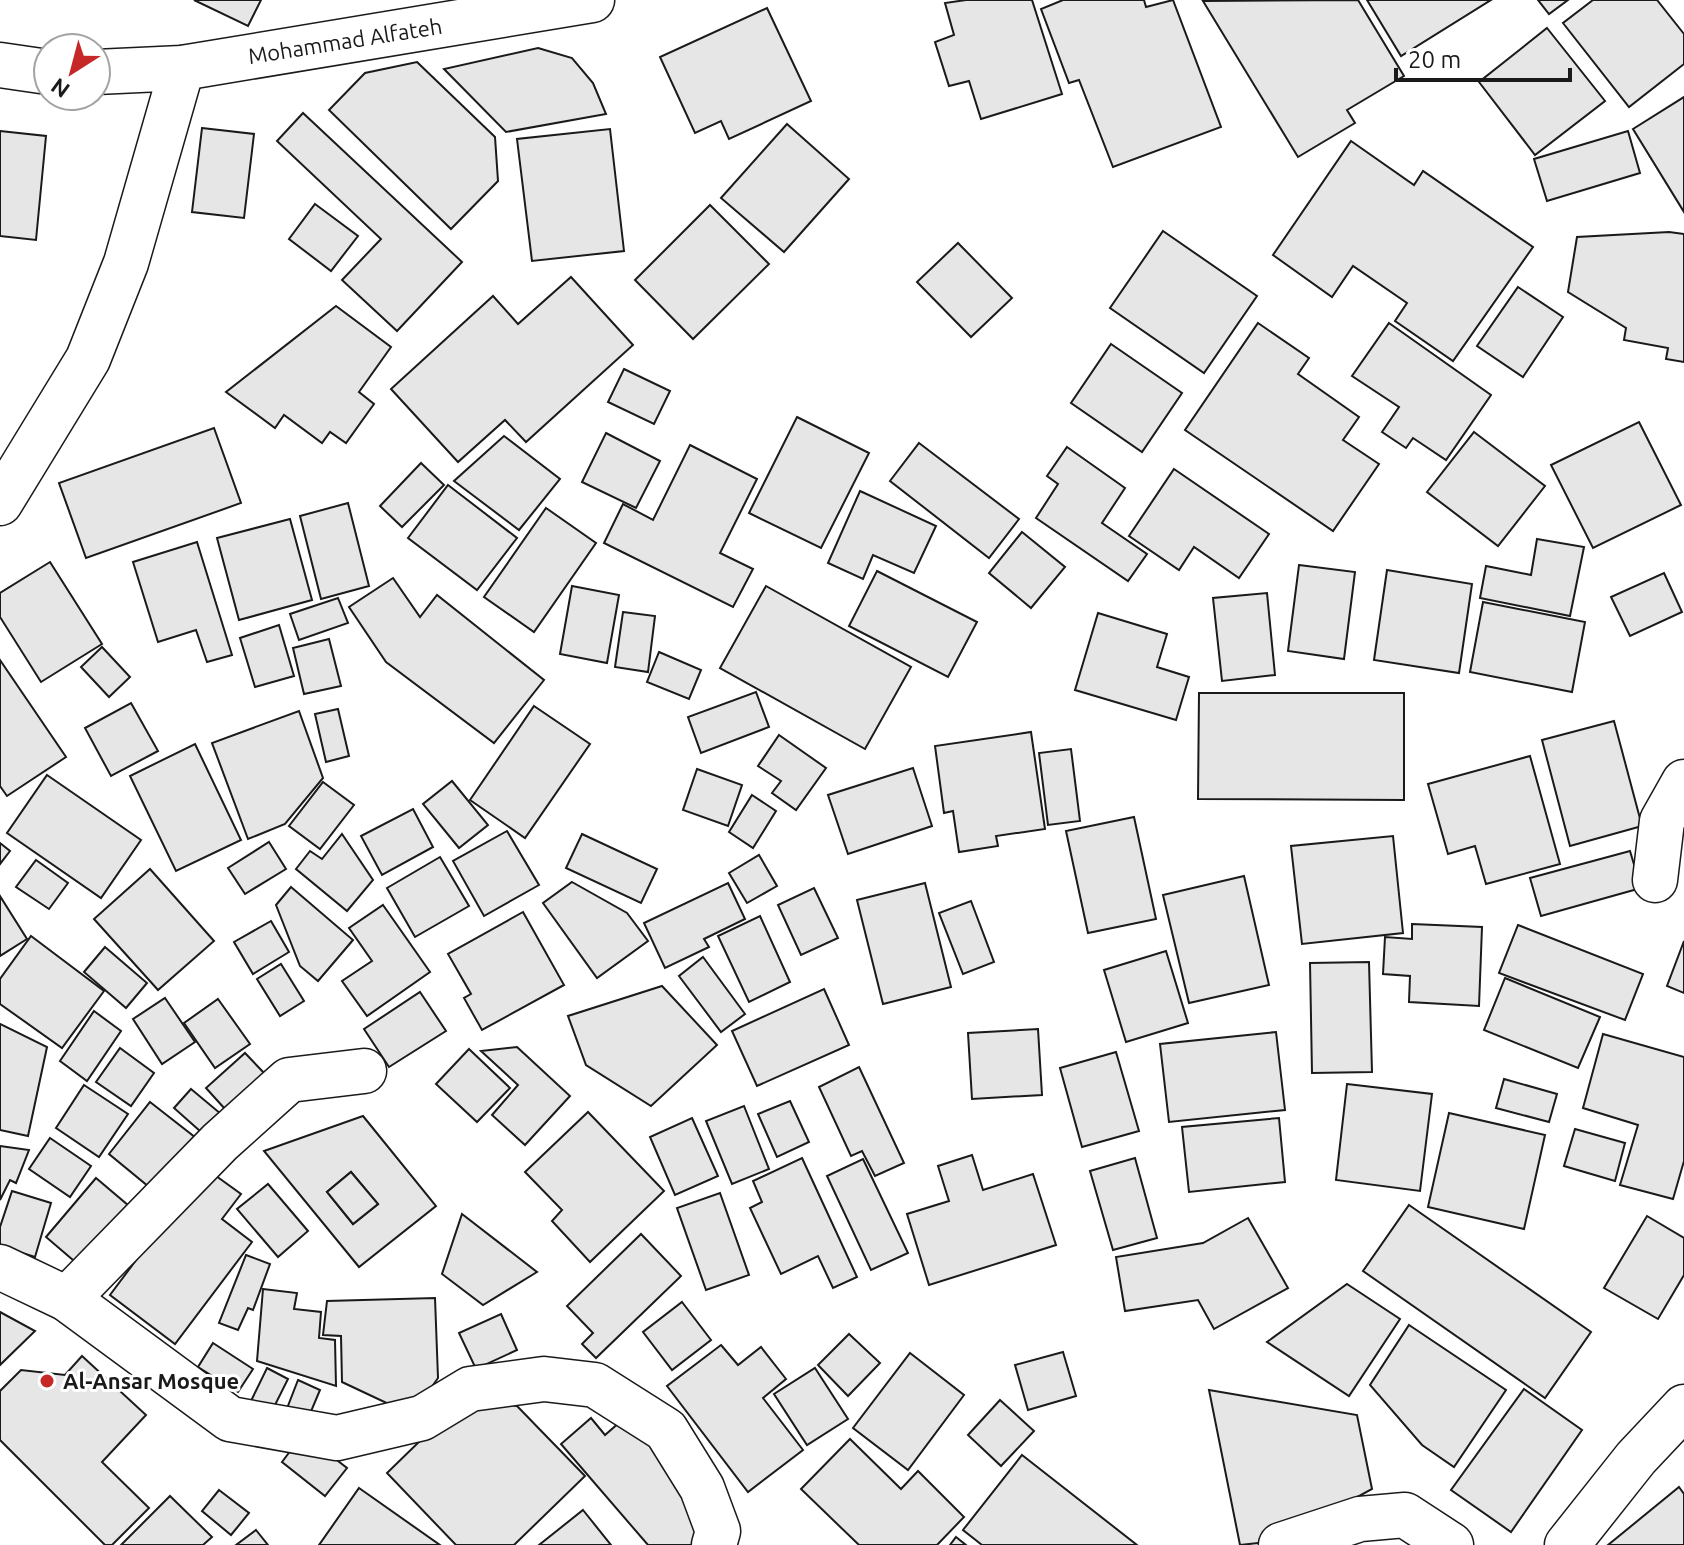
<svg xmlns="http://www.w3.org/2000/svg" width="1684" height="1545" font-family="Ubuntu,sans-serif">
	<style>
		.building { fill: #e6e6e6; stroke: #1a1a1a; stroke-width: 2; fill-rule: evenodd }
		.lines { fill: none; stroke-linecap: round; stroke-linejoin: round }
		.street-casing { stroke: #1a1a1a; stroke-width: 47 }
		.street { stroke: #fff; stroke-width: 44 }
		.poi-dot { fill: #c62828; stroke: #fff; stroke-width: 3 }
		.labels { text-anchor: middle; stroke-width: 6; stroke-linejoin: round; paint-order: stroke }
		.street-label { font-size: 22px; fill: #1a1a1a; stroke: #fff }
		.poi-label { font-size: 22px; font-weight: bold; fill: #1a1a1a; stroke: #fff; text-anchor: start }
	</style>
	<rect width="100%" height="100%" fill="#fff"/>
	<g class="building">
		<path d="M194,0H261L248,26Z"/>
		<path d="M966,0H1032L1062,94L981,119L969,81L949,86L935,42L954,35L945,3Z"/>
		<path d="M1063,0H1144L1146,7L1173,0L1221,127L1113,167L1079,80L1069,83L1041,9Z"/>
		<path d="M1358,0L1404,76L1347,110L1355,123L1298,157L1203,1Z"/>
		<path d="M1367,0H1491L1401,56Z"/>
		<path d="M1538,0H1568L1549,14Z"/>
		<path d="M1593,0H1657L1684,34V64L1629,107L1563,23Z"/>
		<path d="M767,8L811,101L729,139L721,121L695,133L660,57Z"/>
		<path d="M1547,28L1605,101L1535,155L1479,82Z"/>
		<path d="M538,48L572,58L593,83L606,114L506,132L444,69Z"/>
		<path d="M417,62L495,137L498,181L451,229L329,110L365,73Z"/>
		<path d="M1684,97V212L1633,129Z"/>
		<path d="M303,113L462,262L397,331L342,280L381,239L277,141Z"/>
		<path d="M787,124L849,179L784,252L721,198Z"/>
		<path d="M202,128L254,134L244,218L192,212Z"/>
		<path d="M610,129L624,251L532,261L517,139Z"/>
		<path d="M0,131L46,136L36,240L0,236Z"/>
		<path d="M1628,131L1640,173L1547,201L1534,159Z"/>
		<path d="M1351,141L1414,185L1423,171L1533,247L1453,361L1395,321L1407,303L1353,266L1332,297L1273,255Z"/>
		<path d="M315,204L358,236L331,271L289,239Z"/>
		<path d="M710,205L769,264L693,339L635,280Z"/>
		<path d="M1163,231L1257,296L1204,373L1110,308Z"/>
		<path d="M1669,232L1684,234V362L1666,359L1668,348L1624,340L1626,328L1568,292L1577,237Z"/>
		<path d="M958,243L1012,298L971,337L917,282Z"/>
		<path d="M571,277L633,345L526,442L505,420L458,462L391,389L493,296L518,324Z"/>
		<path d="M1518,287L1563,317L1523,377L1477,346Z"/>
		<path d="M336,306L391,347L359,392L374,404L346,443L330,432L322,443L284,415L275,428L226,392Z"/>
		<path d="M1258,323L1309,358L1298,374L1359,417L1343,440L1379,464L1333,531L1185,430Z"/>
		<path d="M1389,323L1491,395L1446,460L1413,438L1406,448L1382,432L1399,407L1352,376Z"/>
		<path d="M1111,344L1182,393L1142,452L1071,403Z"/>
		<path d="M624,369L670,391L654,424L608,402Z"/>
		<path d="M797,417L869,453L821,548L749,513Z"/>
		<path d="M1639,422L1681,505L1593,548L1551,465Z"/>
		<path d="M214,428L241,503L86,558L59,483Z"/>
		<path d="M1474,432L1545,486L1498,546L1427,492Z"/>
		<path d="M606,433L660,461L636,508L582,482Z"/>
		<path d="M504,436L560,479L519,530L454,481Z"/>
		<path d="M919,443L1019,519L989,558L890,481Z"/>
		<path d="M690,445L757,479L720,553L753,569L733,607L604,543L623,504L653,520Z"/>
		<path d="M1067,447L1125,488L1102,523L1147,554L1128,581L1036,518L1058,484L1047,476Z"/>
		<path d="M421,463L444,485L402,527L380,506Z"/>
		<path d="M1174,469L1269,534L1239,578L1194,547L1179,570L1129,536Z"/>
		<path d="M448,485L517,538L477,590L408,538Z"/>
		<path d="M860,491L936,526L914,573L873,555L863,579L828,563Z"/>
		<path d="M348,503L369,586L321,599L300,516Z"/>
		<path d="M546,508L596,543L534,632L484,597Z"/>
		<path d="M290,519L312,600L239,620L217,538Z"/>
		<path d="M1022,532L1065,567L1031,608L989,573Z"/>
		<path d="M1537,539L1584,547L1570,616L1480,598L1486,566L1531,575Z"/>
		<path d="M197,542L232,655L207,662L196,630L158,642L133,562Z"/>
		<path d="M50,562L102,644L41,682L0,617V593Z"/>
		<path d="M1299,565L1355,572L1344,659L1288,651Z"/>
		<path d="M1387,570L1472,584L1459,673L1374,660Z"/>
		<path d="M877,571L977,622L948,677L849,626Z"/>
		<path d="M1664,573L1682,612L1630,636L1611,597Z"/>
		<path d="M393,578L420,617L437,595L544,680L494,743L386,662L349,607Z"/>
		<path d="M572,586L619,595L607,663L560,654Z"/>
		<path d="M766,586L911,667L865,749L720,668Z"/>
		<path d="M1267,593L1275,675L1222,681L1213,598Z"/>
		<path d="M338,598L348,623L299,640L290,614Z"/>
		<path d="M1483,602L1585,622L1572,692L1470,672Z"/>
		<path d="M623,612L655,616L648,672L615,667Z"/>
		<path d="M1098,613L1167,634L1157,667L1189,677L1176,720L1075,690Z"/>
		<path d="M279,625L294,676L255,687L240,638Z"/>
		<path d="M329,639L341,686L304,694L293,648Z"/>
		<path d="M102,647L130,677L109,697L81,667Z"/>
		<path d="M659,652L701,670L689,699L647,682Z"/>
		<path d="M0,660L66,757L7,796L0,786Z"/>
		<path d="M756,692L769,727L701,753L688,717Z"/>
		<path d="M1199,693H1404V800L1198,799Z"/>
		<path d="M131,703L158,751L111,776L85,728Z"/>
		<path d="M534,706L590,744L525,838L470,800Z"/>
		<path d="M338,709L349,756L326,762L315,714Z"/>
		<path d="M299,711L323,778L285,824L248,839L212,743Z"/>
		<path d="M1614,721L1642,826L1570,846L1542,740Z"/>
		<path d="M1031,732L1045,829L996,836L998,846L959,852L953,811L944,813L935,746Z"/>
		<path d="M779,735L826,768L796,810L772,793L781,781L758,766Z"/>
		<path d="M195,744L241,840L176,871L130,776Z"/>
		<path d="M1071,749L1080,821L1048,825L1039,753Z"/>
		<path d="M1530,756L1560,864L1486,884L1475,846L1448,854L1428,784Z"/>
		<path d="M913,768L932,826L848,854L828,795Z"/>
		<path d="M697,769L742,785L728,826L683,810Z"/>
		<path d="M47,775L141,840L101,898L7,833Z"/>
		<path d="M452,781L488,825L459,848L423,804Z"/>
		<path d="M323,782L354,805L320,849L289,826Z"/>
		<path d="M752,795L776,811L753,848L729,832Z"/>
		<path d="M413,809L433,847L382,875L361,836Z"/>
		<path d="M1134,817L1156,919L1088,933L1066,831Z"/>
		<path d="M507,831L539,885L484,916L453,861Z"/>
		<path d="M342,834L373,880L347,911L296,869L310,851L322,859Z"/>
		<path d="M582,834L657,869L641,903L566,868Z"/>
		<path d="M1393,836L1403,933L1302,944L1291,846Z"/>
		<path d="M269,842L286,869L245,894L228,868Z"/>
		<path d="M0,843L10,851L0,864Z"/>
		<path d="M1630,851L1641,888L1541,916L1530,878Z"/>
		<path d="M759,855L777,886L747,903L729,873Z"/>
		<path d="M440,857L469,906L415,937L387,888Z"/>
		<path d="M36,860L68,883L49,909L16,887Z"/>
		<path d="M150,869L214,941L158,990L94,919Z"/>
		<path d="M1244,876L1269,985L1189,1003L1163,895Z"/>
		<path d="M572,882L627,913L648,941L597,978L543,903Z"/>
		<path d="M728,883L745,919L704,939L709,947L665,968L644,923Z"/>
		<path d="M925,883L951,987L883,1004L857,900Z"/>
		<path d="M291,887L353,940L318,981L300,966L276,905Z"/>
		<path d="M814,888L838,938L801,955L778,905Z"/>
		<path d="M0,896L27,939L0,956Z"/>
		<path d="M971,901L994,962L963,974L939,913Z"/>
		<path d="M383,905L430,972L367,1016L342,981L372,961L349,928Z"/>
		<path d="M523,912L564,985L482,1030L464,998L471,994L448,954Z"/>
		<path d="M760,916L790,982L749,1002L718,936Z"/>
		<path d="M271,921L289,952L253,974L234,942Z"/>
		<path d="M1412,924L1482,927L1479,1006L1409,1002L1410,976L1383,974L1385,937L1412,939Z"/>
		<path d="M1518,925L1643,974L1625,1020L1499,973Z"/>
		<path d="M31,936L104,991L62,1048L0,1004V979Z"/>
		<path d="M1684,941V993L1667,986Z"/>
		<path d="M105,947L147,983L126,1008L84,972Z"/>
		<path d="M1166,951L1188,1023L1126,1042L1104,970Z"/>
		<path d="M703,957L745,1014L721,1032L679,976Z"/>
		<path d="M1369,962L1372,1072L1312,1073L1310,963Z"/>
		<path d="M281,964L304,1001L280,1016L257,979Z"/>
		<path d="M1505,978L1600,1017L1578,1068L1484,1030Z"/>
		<path d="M662,986L717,1045L651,1106L586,1065L568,1016Z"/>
		<path d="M824,989L849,1045L757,1086L732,1031Z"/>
		<path d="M420,992L446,1031L389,1067L364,1029Z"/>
		<path d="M165,998L195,1042L162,1064L133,1019Z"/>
		<path d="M218,999L250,1044L215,1068L184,1023Z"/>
		<path d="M94,1011L121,1031L87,1081L60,1061Z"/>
		<path d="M0,1024L47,1047L28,1136L0,1130Z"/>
		<path d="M1038,1029L1042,1095L972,1099L968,1033Z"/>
		<path d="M1276,1032L1285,1110L1169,1122L1160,1044Z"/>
		<path d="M1603,1034L1684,1057V1161L1673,1199L1620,1185L1638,1125L1583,1108Z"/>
		<path d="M517,1047L570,1096L525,1145L492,1115L518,1085L481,1051Z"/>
		<path d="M120,1048L154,1073L131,1106L96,1082Z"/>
		<path d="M469,1049L510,1088L477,1122L436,1084Z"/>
		<path d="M1116,1052L1139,1131L1082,1147L1060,1068Z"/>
		<path d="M245,1053L265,1074L225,1109L206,1088Z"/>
		<path d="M859,1067L904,1163L875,1176L862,1151L851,1156L819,1087Z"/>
		<path d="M1504,1079L1557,1094L1549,1122L1496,1108Z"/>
		<path d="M1347,1084L1432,1094L1420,1191L1336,1180Z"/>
		<path d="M84,1085L128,1114L99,1157L56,1128Z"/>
		<path d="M191,1089L227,1119L209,1139L174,1108Z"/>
		<path d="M790,1101L809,1142L777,1157L758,1114Z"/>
		<path d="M150,1102L196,1138L154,1191L109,1154Z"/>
		<path d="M744,1106L769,1169L732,1184L706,1121Z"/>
		<path d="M588,1112L664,1191L590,1262L552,1221L562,1210L525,1172Z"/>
		<path d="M1449,1113L1545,1135L1524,1229L1428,1207Z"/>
		<path d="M363,1116L436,1206L359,1267L264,1151ZM351,1172L378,1204L353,1224L327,1192Z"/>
		<path d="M692,1118L718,1176L675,1195L650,1137Z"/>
		<path d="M1279,1118L1285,1182L1189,1192L1182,1127Z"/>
		<path d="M1575,1129L1625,1143L1615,1181L1564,1166Z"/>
		<path d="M50,1138L91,1166L70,1197L29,1169Z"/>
		<path d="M0,1146L29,1150L16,1183L10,1180L0,1200Z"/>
		<path d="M972,1155L983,1190L1033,1174L1056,1245L929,1285L907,1214L949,1201L938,1166Z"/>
		<path d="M802,1158L857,1277L833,1288L818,1256L781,1274L750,1208L762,1202L753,1181Z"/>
		<path d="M1135,1158L1157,1238L1113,1250L1090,1171Z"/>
		<path d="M863,1159L908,1253L871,1270L827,1176Z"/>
		<path d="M205,1168L241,1194L222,1219L252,1242L175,1344L110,1295Z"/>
		<path d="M351,1172L378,1204L353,1224L327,1192Z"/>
		<path d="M96,1178L129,1206L80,1266L46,1237Z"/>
		<path d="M268,1184L308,1231L278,1257L237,1209Z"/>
		<path d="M12,1191L51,1203L35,1257L0,1246V1227Z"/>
		<path d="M720,1193L749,1275L706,1290L677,1208Z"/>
		<path d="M1409,1205L1591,1332L1545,1398L1363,1271Z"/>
		<path d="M462,1214L537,1272L483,1305L442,1274Z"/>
		<path d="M1647,1216L1684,1238V1275L1658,1319L1604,1288Z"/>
		<path d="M1248,1218L1288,1288L1214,1329L1198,1300L1125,1311L1116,1257L1203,1243Z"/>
		<path d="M641,1234L681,1276L596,1358L582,1344L593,1333L567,1306Z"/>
		<path d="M246,1255L270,1264L253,1310L248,1308L238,1330L219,1323Z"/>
		<path d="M1347,1284L1400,1319L1349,1396L1267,1342Z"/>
		<path d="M263,1289L297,1293L294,1309L321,1312L319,1338L335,1340L336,1386L257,1361Z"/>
		<path d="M435,1298L438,1378L412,1415L342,1382L341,1336L323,1335L327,1301Z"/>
		<path d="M682,1302L711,1340L672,1370L643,1332Z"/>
		<path d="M0,1312L35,1331L0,1365Z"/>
		<path d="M501,1314L517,1350L476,1369L459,1333Z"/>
		<path d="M1409,1325L1506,1390L1454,1467L1422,1445L1370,1385Z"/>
		<path d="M849,1334L880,1363L848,1396L818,1365Z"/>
		<path d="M213,1343L253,1369L238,1392L198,1367Z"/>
		<path d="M721,1345L738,1365L761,1347L786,1379L763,1398L803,1450L748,1492L667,1386Z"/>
		<path d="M1063,1352L1076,1396L1028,1410L1015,1365Z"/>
		<path d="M910,1353L964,1395L908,1470L853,1428Z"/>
		<path d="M82,1356L146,1415L102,1462L149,1508L112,1545H105L0,1440V1391L21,1370L65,1375Z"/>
		<path d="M267,1368L288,1379L271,1413L250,1403Z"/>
		<path d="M815,1368L848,1419L807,1445L774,1394Z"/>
		<path d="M298,1380L320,1390L307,1421L286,1411Z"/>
		<path d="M1524,1389L1582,1430L1511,1532L1451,1490Z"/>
		<path d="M1209,1390L1357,1415L1372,1489L1277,1541L1240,1545Z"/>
		<path d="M464,1398L517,1406L585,1476L514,1545H456L387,1473Z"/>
		<path d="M1000,1400L1034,1431L1001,1466L968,1435Z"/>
		<path d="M628,1415L661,1454L706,1532L691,1545H648L561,1444L591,1418L605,1435Z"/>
		<path d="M303,1434L347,1468L325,1496L282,1462Z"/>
		<path d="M850,1439L901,1489L918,1471L964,1517L937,1545H859L801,1489Z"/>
		<path d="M1022,1455L1137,1545H982L963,1530Z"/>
		<path d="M1679,1487L1684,1494V1545H1608Z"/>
		<path d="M359,1488L440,1545H319Z"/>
		<path d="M219,1490L249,1513L231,1535L202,1511Z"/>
		<path d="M170,1496L212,1537L203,1545H121Z"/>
		<path d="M583,1510L611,1545H539Z"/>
		<path d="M256,1530L268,1545H236Z"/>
		<path d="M956,1537L966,1545H950Z"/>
	</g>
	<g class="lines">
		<g class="street-casing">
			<g id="street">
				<path d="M0,65L48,72"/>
				<path d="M96,72L182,68L592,0"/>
				<path d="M0,503L88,359L126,263L182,68"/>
				<path d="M1655,880L1662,821L1684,782"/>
				<path d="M0,1267L67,1299L230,1419L337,1438L422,1418L470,1389L544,1379L595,1385L666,1430L702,1488L718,1531L714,1545"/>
				<path d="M67,1299L220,1142L289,1080L364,1071"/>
				<path d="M1281,1545L1360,1519L1405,1515L1451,1545"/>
				<path d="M1567,1545L1636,1458L1684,1407"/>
			</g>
		</g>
		<use href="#street" class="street"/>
	</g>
	<circle class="poi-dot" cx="47" cy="1381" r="8"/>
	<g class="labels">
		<g class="street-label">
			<text transform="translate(345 41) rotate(-9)" y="8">Mohammad Alfateh</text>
		</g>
		<g class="poi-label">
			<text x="63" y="1389">Al-Ansar Mosque</text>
		</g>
	</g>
	<g transform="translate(72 72) rotate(216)"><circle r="38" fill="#ffffff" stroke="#a3a3a3" stroke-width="2"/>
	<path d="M0-6L14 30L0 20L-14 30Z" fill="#c62828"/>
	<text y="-12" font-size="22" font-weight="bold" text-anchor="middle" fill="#1a1a1a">N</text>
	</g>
	<path d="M1396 68v12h174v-12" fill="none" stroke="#1a1a1a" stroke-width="4"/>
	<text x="1408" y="68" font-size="24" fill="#1a1a1a" stroke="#ffffff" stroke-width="6" paint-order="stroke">20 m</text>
</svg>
